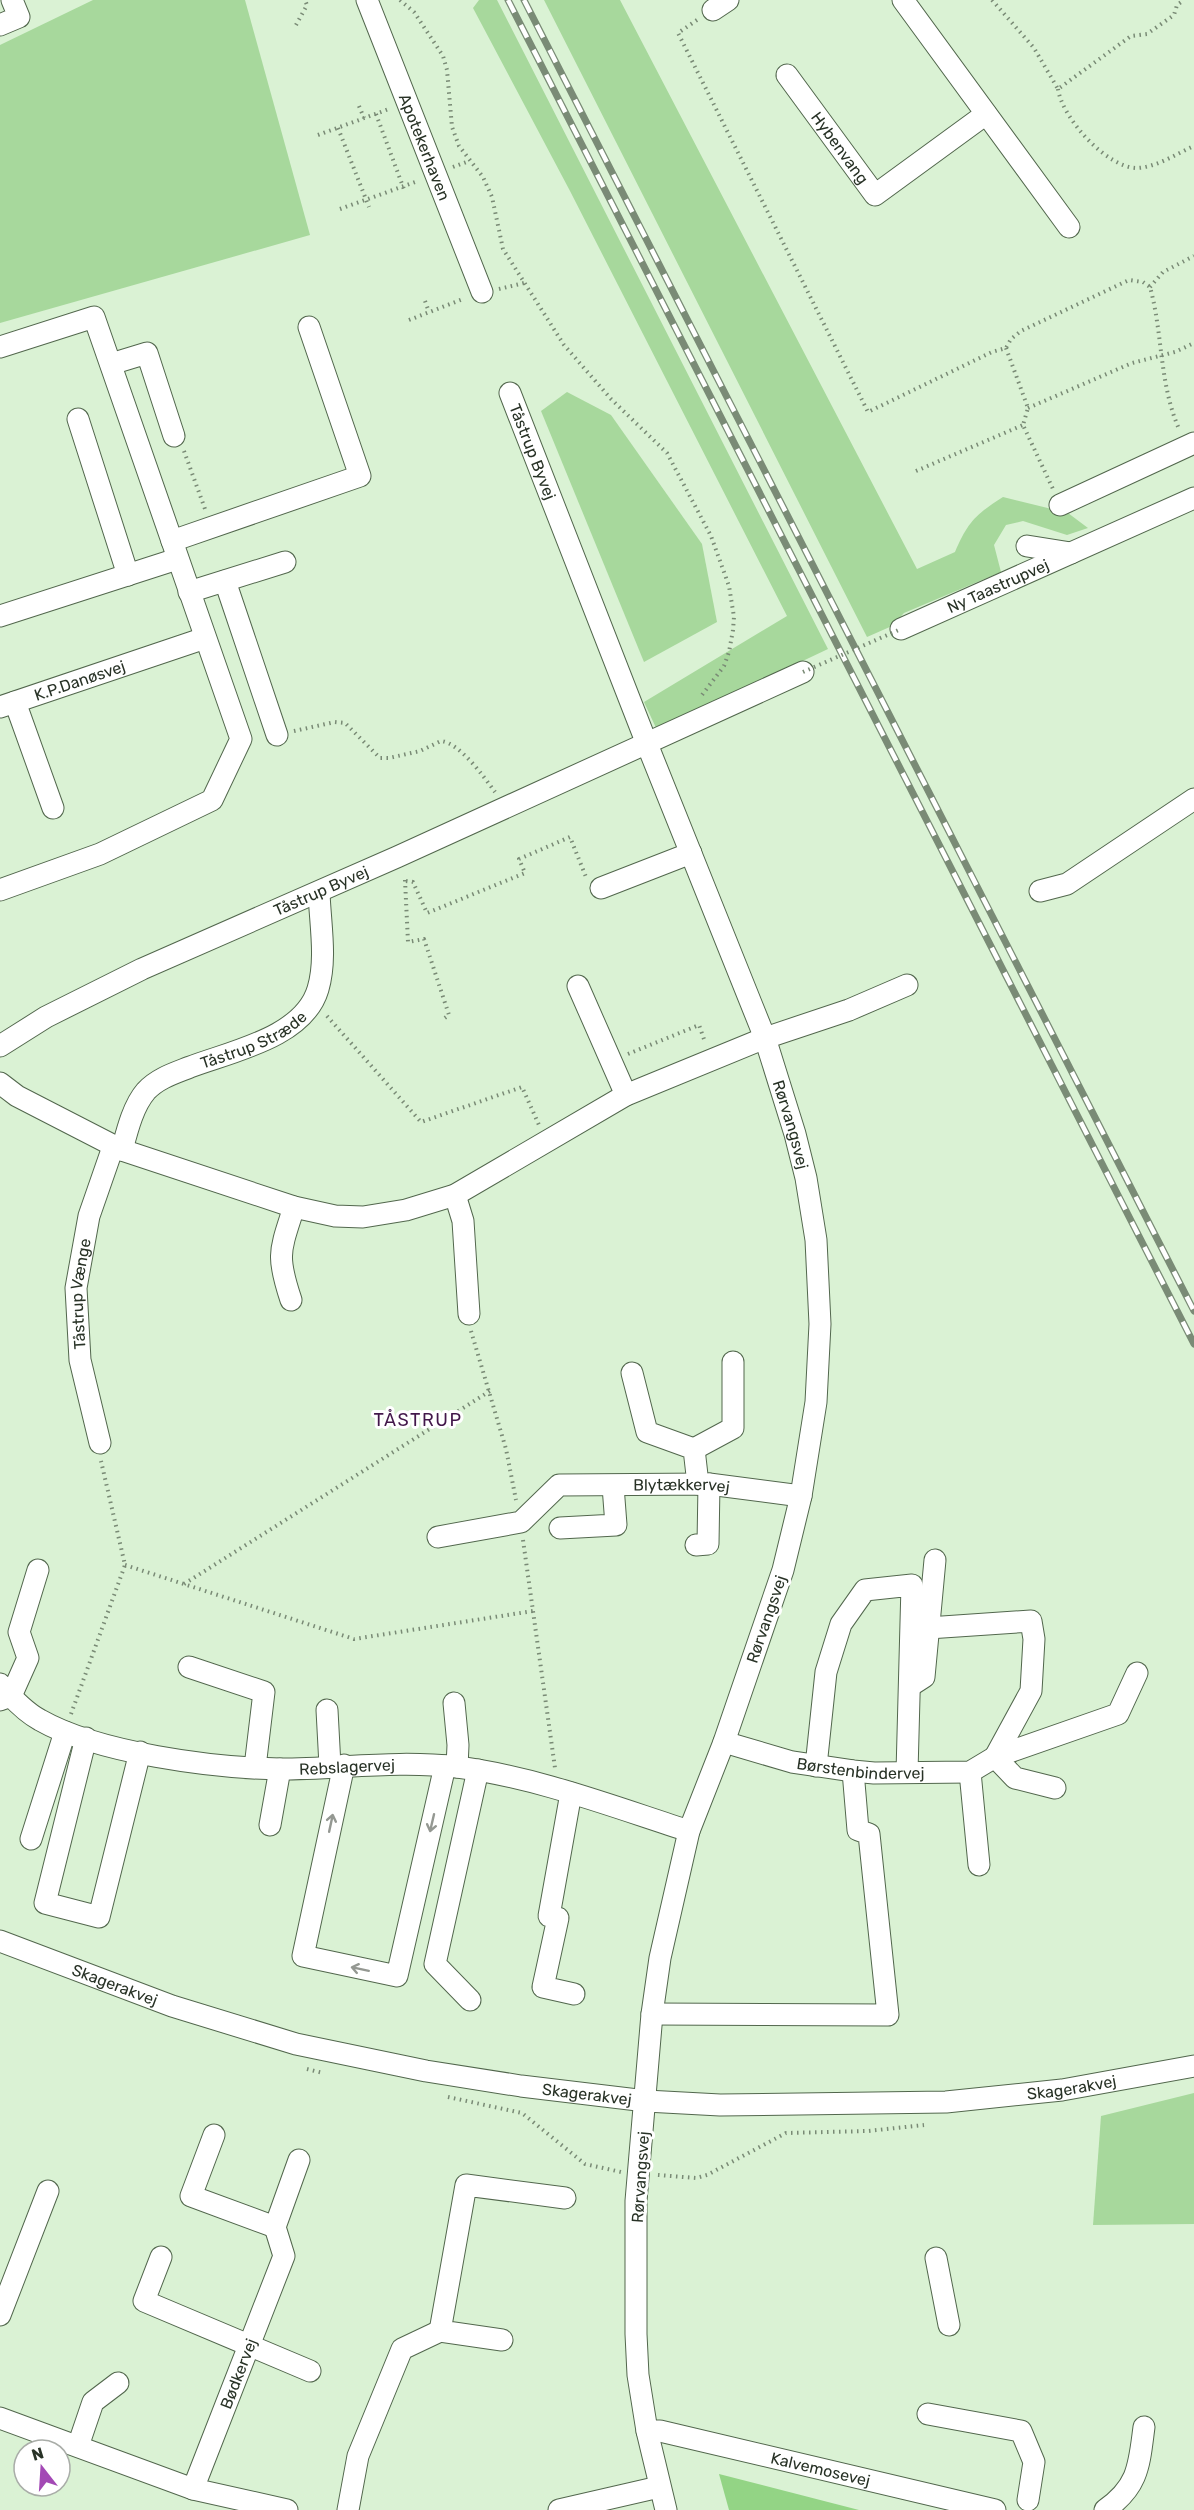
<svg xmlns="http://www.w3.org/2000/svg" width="1194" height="2510" font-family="Rubik,sans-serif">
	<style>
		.green { fill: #a7d89c }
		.water { fill: #93d485 }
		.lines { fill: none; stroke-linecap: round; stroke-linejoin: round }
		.minor-casing { stroke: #52674d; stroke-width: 23 }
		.path { stroke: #798a75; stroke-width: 4; stroke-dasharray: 1.5 4.5; stroke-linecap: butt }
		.minor { stroke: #fff; stroke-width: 21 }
		.rail-casing { stroke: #7a8b76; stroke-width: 7 }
		.rail { stroke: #fff; stroke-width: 4.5; stroke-dasharray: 14; stroke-linecap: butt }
		.path-bridge { stroke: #798a75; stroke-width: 4; stroke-dasharray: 1.5 4.5; stroke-linecap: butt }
		.oneway { stroke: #949892 }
		.labels { text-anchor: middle; stroke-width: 6; stroke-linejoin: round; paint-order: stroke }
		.street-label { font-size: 16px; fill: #283226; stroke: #fff }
		.neighbourhood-label { font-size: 18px; letter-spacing: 1.5px; fill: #42174a; stroke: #fff }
	</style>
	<rect width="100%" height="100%" fill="#daf2d4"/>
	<g class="green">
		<path d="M93,0H245L310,235L0,323V45Z"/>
		<path d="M479,0H497L828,649L657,730L644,702L787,616L570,191L473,8Z"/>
		<path d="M544,0H620L917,569L955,552C968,522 975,515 1003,497L1068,513L1088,528L1067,535L1023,521L1006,525L994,545L1001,572L904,613L892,626L867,637Z"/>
		<path d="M567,392L611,415L702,544L717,622L644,662L541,411Z"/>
		<path d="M1194,2093V2224L1093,2225L1101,2116Z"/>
	</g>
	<path class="water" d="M719,2474L859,2510H729Z"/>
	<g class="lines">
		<g class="minor-casing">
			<g id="minor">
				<path id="s1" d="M367,0L482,292"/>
				<path d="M903,0L1069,227"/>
				<path d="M713,10L728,0"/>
				<path d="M0,25L19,17L12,0"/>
				<path id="s2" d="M787,75L875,195L986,114"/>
				<path d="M0,347L94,317L241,739L212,800L100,854L0,890"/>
				<path d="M111,364L147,353L174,436"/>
				<path id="s3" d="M510,393L647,744L765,1038L795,1134L806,1178L816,1240L820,1324L816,1402L801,1496L783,1570L724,1742L689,1831L660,1958L652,2014L636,2201V2334L638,2375L647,2431L666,2510"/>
				<path d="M78,419L128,575"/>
				<path d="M1060,505L1194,443"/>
				<path d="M172,541L360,476L309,327"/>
				<path d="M1027,546L1071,553"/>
				<path d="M225,581L277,735"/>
				<path d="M189,592L285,562"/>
				<path d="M0,616L177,559"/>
				<path id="s4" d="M901,629L1194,498"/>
				<path d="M15,702L53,808"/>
				<path id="s5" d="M0,707L205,638"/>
				<path d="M601,888L691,853"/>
				<path d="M1040,891L1067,884L1194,799"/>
				<path d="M578,986L626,1095"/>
				<path id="s6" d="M0,1046L46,1017L142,969L397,857L803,672"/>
				<path d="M0,1083L17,1096L122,1150L294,1207L335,1216L363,1217L406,1210L455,1195L626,1095L765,1038L849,1010L907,985"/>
				<path id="s7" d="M122,1150C127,1131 133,1106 146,1091C158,1078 175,1073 190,1067C233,1051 304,1037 318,989C327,959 320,923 319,892"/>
				<path d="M455,1195L463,1221L469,1314"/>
				<path d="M291,1300C276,1255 280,1251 294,1207"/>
				<path d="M632,1373L647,1432L694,1449L698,1484"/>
				<path id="s8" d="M100,1443L80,1360L76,1288L89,1216L113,1147"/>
				<path d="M694,1449L733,1428V1362"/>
				<path d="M560,1528L616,1525L613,1486"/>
				<path id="s9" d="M438,1537L521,1522L559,1485L709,1484L801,1496"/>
				<path d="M696,1545L708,1544L709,1484"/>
				<path d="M928,1628L1031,1621L1034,1639L1031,1691L995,1757"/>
				<path d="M189,1667L264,1692L255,1767"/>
				<path id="s10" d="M0,1684C11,1697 25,1712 40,1720C98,1753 213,1768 280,1769C340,1769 396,1760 457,1767C536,1777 614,1807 689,1831"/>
				<path d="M910,1686L924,1677L935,1560"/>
				<path d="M0,1700L11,1696L28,1658L19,1632L38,1570"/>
				<path d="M454,1703L458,1745L457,1767"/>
				<path d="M327,1710L330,1766"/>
				<path d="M86,1738L45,1903L99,1917L140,1752"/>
				<path id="s11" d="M724,1742L792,1762L853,1771L874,1773L970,1772L995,1757L1118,1714L1137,1673"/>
				<path d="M995,1757L1015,1778L1055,1788"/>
				<path d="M344,1765L303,1956L397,1976L445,1766"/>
				<path d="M816,1766L826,1672L841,1624L865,1590L912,1585L907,1772"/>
				<path d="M970,1772L979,1865"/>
				<path d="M571,1793L549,1916L558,1918L543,1987L574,1994"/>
				<path d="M270,1825L280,1769"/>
				<path d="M31,1839L65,1732"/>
				<path id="s12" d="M0,1941L172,2006L296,2044L426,2071L521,2086L646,2101L720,2105L946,2102L1062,2090L1194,2066"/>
				<path d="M470,2000L435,1964L478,1770"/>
				<path d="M652,2014L888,2015L869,1834L858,1830L853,1771"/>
				<path d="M214,2135L191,2196L275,2227"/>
				<path d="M161,2257L144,2301L310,2371"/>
				<path d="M936,2258L949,2325"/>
				<path d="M0,2315L48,2191"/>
				<path d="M502,2340L440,2331L466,2185L565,2198"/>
				<path d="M928,2414L1021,2431L1034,2462L1028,2500"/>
				<path d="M0,2418L193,2489L287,2510"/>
				<path id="s13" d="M647,2431H660L995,2510"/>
				<path d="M78,2446L93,2402L118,2383"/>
				<path id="s14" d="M193,2489L284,2256L275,2227L299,2160"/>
				<path d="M348,2510L358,2456L402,2349L440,2331"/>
				<path d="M559,2510L659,2487"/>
				<path d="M1105,2510C1139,2486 1139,2465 1144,2427"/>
			</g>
		</g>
		<g class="path">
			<path d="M400,0L414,12L443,56L447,70L452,127L459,146L483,177L492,197L503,249L564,345L611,399L667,453L711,536L729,586L734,617L733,630L729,652L724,666L702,695"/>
			<path d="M992,0L1034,48L1058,89L1131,36L1147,34L1174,15L1177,5L1184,0"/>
			<path d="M697,20L678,33L868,412L992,352L1006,348L1011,339L1021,331L1129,280L1143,282L1150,287C1163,334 1159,383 1179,429"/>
			<path d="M296,25L307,5L305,0"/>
			<path d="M1058,89C1062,118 1107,168 1137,168C1157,167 1176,154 1194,146"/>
			<path d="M359,106L364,118"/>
			<path d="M376,114L405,192"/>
			<path d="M338,128L369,207"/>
			<path d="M318,135L389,109"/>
			<path d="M453,167L469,161"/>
			<path d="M340,209L418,181"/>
			<path d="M1150,287L1163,272L1194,256"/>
			<path d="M499,289L524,283"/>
			<path d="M425,301L429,312"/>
			<path d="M409,320L463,299"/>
			<path d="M1006,348L1028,408L1023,425L1053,489"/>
			<path d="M1028,408L1132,363L1175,352L1194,343"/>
			<path d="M184,451L205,509"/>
			<path d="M916,471L1023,425"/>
			<path d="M294,731L335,722L345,723L380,758H389L420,751L441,741C460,743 484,777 495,792"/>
			<path d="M405,880L408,942L424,939L449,1015L442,1020"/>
			<path d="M406,881L413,882L427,913L525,873L519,859L570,837L586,877"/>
			<path d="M327,1016L421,1122L522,1087L539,1125"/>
			<path d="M628,1054L699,1025L705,1042"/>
			<path d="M471,1331L506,1449L516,1500"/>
			<path d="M523,1540L555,1768"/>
			<path d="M125,1565L354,1639L533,1611"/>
			<path d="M184,1584L490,1391"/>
			<path d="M71,1714L125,1565L101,1461"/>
			<path d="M307,2069L323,2073"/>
			<path d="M448,2097L522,2113L585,2164L621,2172"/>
			<path d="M658,2175L696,2178L707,2175L786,2133L868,2131L924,2125"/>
		</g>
		<use href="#minor" class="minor"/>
		<g class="rail-casing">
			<g id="rail">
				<path d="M508,0L1194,1344"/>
				<path d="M524,0L1194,1311"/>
			</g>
		</g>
		<use href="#rail" class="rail"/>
		<path class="path-bridge" d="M803,672L901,629"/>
	</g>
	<defs><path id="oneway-shaft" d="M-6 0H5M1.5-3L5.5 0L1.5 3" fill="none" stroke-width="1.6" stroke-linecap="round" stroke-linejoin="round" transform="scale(1.5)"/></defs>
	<g class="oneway">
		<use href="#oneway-shaft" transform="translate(331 1823) rotate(-78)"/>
		<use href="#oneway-shaft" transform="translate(432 1823) rotate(103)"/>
		<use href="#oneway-shaft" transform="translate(360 1969) rotate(-168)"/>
	</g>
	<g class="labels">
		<g class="street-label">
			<text dy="6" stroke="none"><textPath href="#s1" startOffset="158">Apotekerhaven</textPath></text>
			<text dy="6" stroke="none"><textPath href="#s2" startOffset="90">Hybenvang</textPath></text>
			<text dy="6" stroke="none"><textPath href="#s3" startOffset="63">Tåstrup Byvej</textPath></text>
			<text dy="6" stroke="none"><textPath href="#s4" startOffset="106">Ny Taastrupvej</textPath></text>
			<text dy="6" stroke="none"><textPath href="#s5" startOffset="84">K.P.Danøsvej</textPath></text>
			<text dy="6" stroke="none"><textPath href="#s6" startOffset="357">Tåstrup Byvej</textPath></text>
			<text dy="6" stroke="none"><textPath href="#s7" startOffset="184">Tåstrup Stræde</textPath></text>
			<text dy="6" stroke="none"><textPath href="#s3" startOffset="784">Rørvangsvej</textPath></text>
			<text dy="6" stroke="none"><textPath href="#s8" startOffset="152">Tåstrup Vænge</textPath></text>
			<text dy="6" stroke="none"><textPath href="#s9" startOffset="260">Blytækkervej</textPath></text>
			<text transform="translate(766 1619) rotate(-71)" y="6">Rørvangsvej</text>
			<text dy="6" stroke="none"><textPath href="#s10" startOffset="368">Rebslagervej</textPath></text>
			<text dy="6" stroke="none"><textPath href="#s11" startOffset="140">Børstenbindervej</textPath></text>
			<text dy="6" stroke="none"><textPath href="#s12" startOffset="123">Skagerakvej</textPath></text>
			<text dy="6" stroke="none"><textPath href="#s12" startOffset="1095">Skagerakvej</textPath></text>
			<text dy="6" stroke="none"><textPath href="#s12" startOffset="609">Skagerakvej</textPath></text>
			<text transform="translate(640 2177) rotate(-86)" y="6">Rørvangsvej</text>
			<text dy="6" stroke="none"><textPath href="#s14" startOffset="124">Bødkervej</textPath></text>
			<text dy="6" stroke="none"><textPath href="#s13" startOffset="178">Kalvemosevej</textPath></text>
		</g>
		<g class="neighbourhood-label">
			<text x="418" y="1426">TÅSTRUP</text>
		</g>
	</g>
	<g transform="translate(42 2468) rotate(343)"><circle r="28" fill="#ffffff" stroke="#a9ada8" stroke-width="1.5"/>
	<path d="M0-4.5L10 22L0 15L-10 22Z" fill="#a349b5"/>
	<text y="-9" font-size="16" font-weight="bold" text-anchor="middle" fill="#283226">N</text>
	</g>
</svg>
